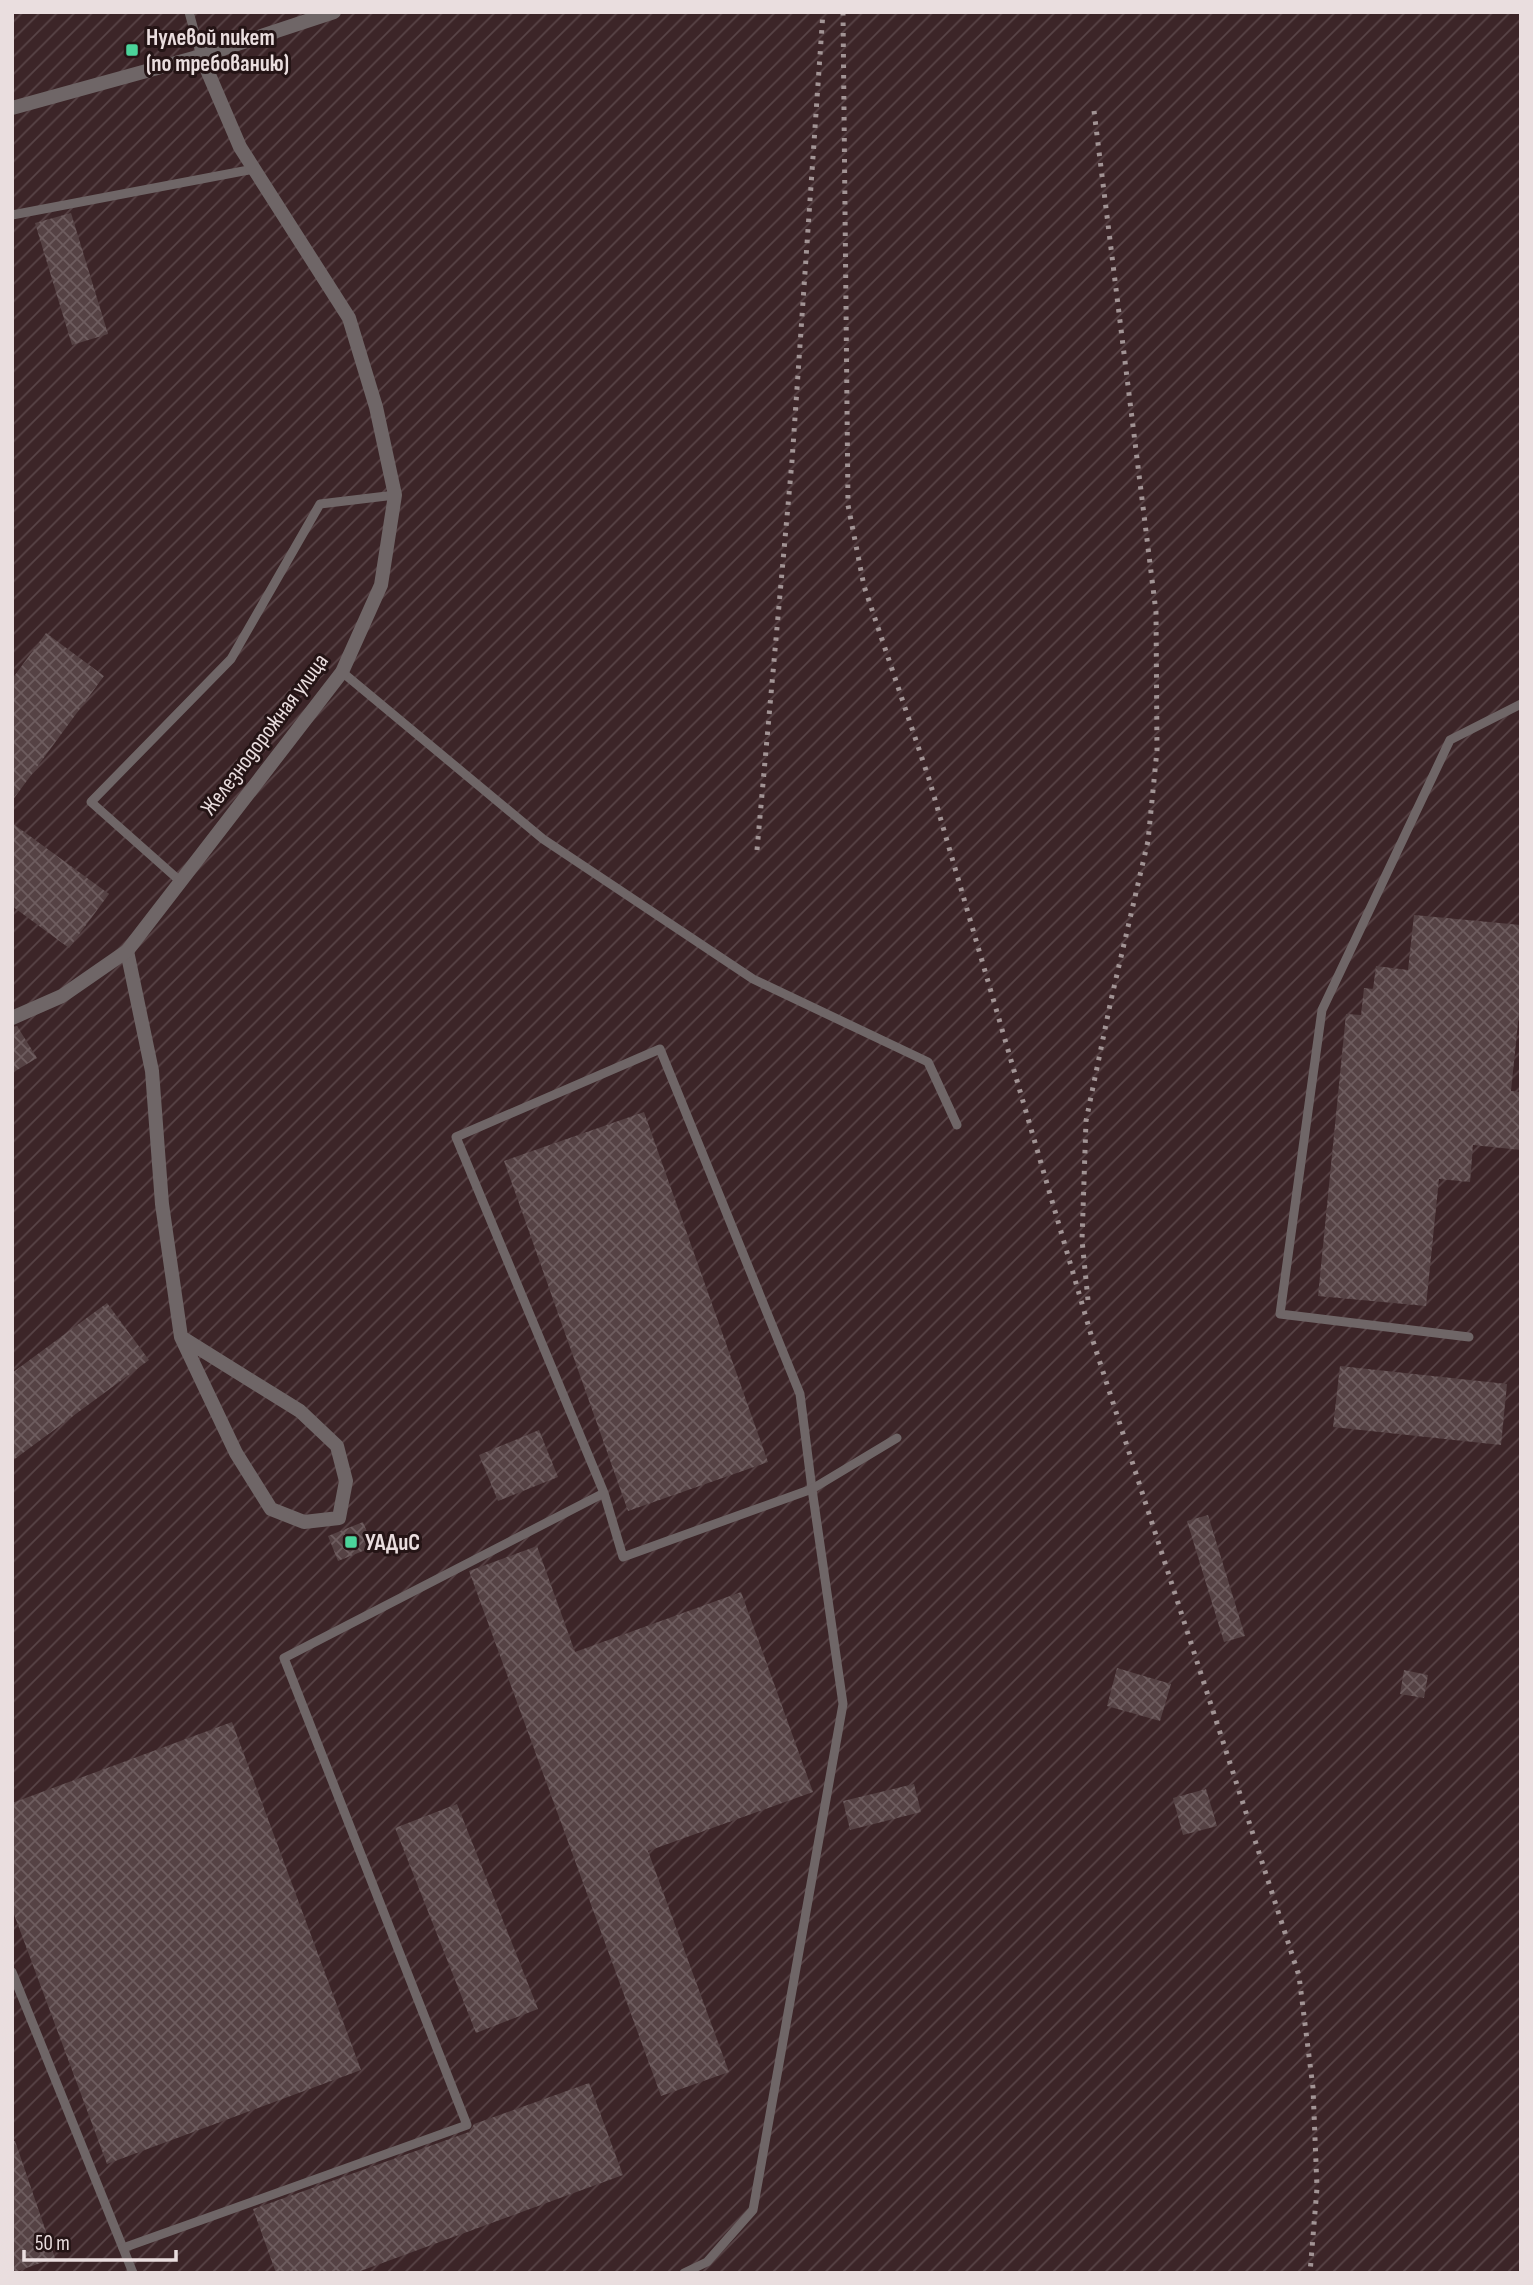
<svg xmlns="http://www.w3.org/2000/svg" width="1533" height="2285" font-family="'Sofia Sans Condensed',sans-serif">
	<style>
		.industrial { fill: url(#industrial-furrows) }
		.building { fill: url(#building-cross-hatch) }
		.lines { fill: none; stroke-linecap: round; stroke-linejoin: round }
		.service { stroke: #6f6667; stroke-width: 9 }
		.minor { stroke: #6f6667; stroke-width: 14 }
		.rail { stroke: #a29495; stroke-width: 5; stroke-dasharray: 3.5 7; stroke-linecap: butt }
		.poi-dot { fill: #4bd49b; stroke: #241415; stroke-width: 2.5 }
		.labels { text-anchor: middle; stroke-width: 6; stroke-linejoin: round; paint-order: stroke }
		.poi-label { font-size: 23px; font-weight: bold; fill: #eadedf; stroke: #241415; text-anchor: start }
		.street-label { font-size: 23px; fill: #eadedf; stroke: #241415 }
	</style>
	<defs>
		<pattern id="industrial-furrows" width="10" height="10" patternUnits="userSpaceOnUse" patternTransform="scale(1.75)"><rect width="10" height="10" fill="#3c2528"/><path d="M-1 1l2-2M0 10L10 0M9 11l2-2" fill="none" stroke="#584447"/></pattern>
		<pattern id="building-cross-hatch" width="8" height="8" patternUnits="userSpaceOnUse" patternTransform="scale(1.75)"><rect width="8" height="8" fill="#554244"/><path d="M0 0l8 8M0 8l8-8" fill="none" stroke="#6e5d5f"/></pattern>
	</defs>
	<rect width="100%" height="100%" fill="#2e1d1f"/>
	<rect class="industrial" x="12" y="12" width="1509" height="2261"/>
	<g class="building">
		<path d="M71,213L108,334L72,345L35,223Z"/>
		<path d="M46,633L104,676L12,801V679Z"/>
		<path d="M12,823L109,894L69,948L12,906Z"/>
		<path d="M1414,915L1521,925V994L1511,1091L1521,1092V1150L1473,1145L1470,1182L1439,1179L1426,1306L1318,1296L1346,1014L1361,1015L1364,988L1373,989L1376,966L1408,970Z"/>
		<path d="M17,1026L37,1058L12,1073V1027Z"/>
		<path d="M644,1112L768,1462L628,1511L504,1161Z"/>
		<path d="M107,1303L149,1360L12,1461V1373Z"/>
		<path d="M1340,1366L1507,1384L1501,1445L1333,1427Z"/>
		<path d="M539,1430L558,1477L498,1501L479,1455Z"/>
		<path d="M1208,1515L1245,1636L1224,1642L1187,1521Z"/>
		<path d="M363,1522L373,1547L338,1561L328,1536Z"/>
		<path d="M537,1546L575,1652L741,1592L813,1792L648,1851L729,2072L661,2096L469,1571Z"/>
		<path d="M1117,1668L1171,1684L1160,1721L1107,1706Z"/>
		<path d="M1404,1670L1428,1675L1424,1698L1400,1694Z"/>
		<path d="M232,1722L361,2070L107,2164L12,1909V1803Z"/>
		<path d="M914,1784L921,1812L850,1830L843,1801Z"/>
		<path d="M1206,1789L1217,1826L1183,1835L1173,1798Z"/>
		<path d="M457,1804L538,2009L476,2033L395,1828Z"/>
		<path d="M589,2083L623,2175L355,2273H276L253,2209L469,2132L474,2124Z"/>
		<path d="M12,2141H15L55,2258L12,2273Z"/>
	</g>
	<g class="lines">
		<g class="service">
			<path d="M189,12L201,56"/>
			<path d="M12,215L254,169"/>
			<path d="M342,672L543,839L753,979L928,1062L957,1125"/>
			<path d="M180,881L91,802L231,659L320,504L395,495"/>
			<path d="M1469,1337L1280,1314L1322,1010L1450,740L1521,704"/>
			<path d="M12,1972L133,2273"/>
			<path d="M123,2248L467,2125L284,1658L604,1493L623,1557L812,1489L800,1394L660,1049L456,1137L604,1493"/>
			<path d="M684,2273L707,2262L753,2210L843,1704L812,1489L897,1438"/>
		</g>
		<g class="minor">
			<path d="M12,108L201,56L334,12"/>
			<path d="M127,951L152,1071L162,1204L181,1337L236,1453L271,1509L304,1522L339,1518L346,1481L337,1446L300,1411L181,1337"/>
			<path d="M12,1018L62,996L127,951L342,672L381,585L395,495L376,407L349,318L240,147L201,56"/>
		</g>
		<g class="rail">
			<path d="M843,12L848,505L864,586L929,779L1092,1338L1299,1976L1313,2088L1317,2188L1310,2273"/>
			<path d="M757,850L792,461L823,12"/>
			<path d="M1088,1300L1082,1240L1086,1121L1111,1000L1148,841L1157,750L1156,612L1094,111"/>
		</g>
	</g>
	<g class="poi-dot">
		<rect x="125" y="43" width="14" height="14" rx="3.5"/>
		<rect x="344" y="1535" width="14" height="14" rx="3.5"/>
	</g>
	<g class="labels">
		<g class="poi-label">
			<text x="146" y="45">Нулевой пикет<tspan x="146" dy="26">(по требованию)</tspan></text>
			<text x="365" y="1550">УАДиС</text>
		</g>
		<g class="street-label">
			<text transform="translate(264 734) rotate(-53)" y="8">Железнодорожная улица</text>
		</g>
	</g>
	<rect width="1533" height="2285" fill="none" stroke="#eadedf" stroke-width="28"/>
	<path d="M24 2250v10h152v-10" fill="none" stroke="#eadedf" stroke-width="3.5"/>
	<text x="35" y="2250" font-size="21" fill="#eadedf" stroke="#241415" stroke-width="5" paint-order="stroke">50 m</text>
</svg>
